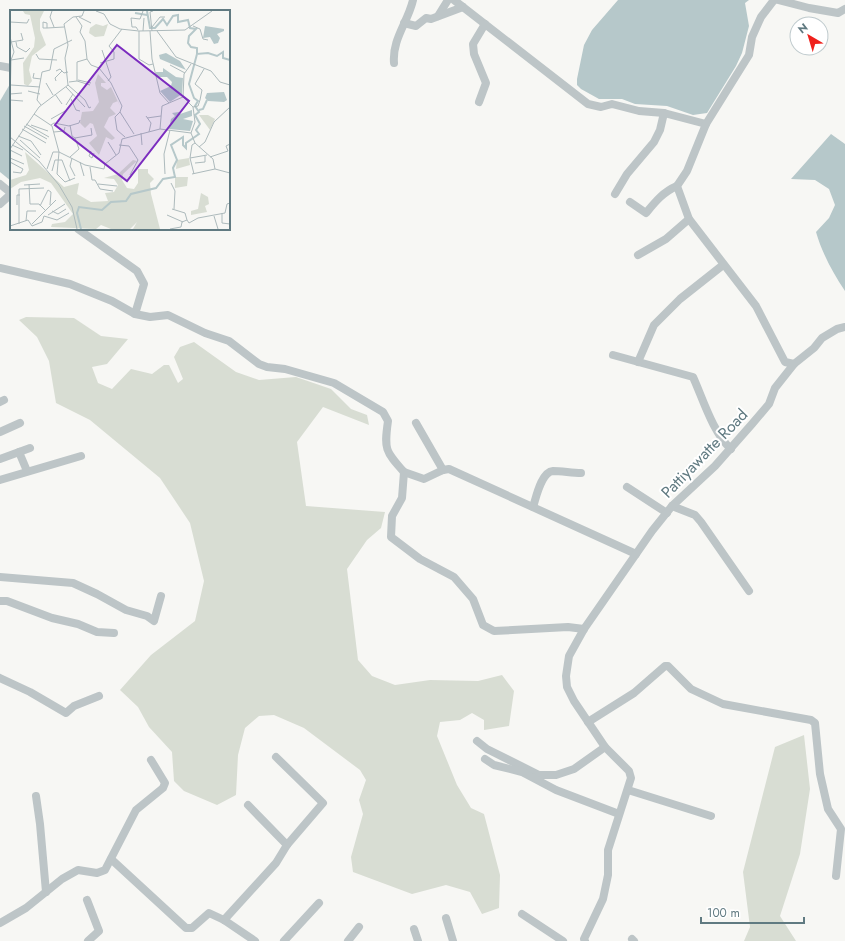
<svg xmlns="http://www.w3.org/2000/svg" width="845" height="941" font-family="Jost,sans-serif">
	<style>
		.green { fill: #d8ddd3 }
		.water { fill: #b6c8ca }
		.lines { fill: none; stroke-linecap: round; stroke-linejoin: round }
		.street { stroke: #bdc5c7; stroke-width: 8 }
		.labels { text-anchor: middle; stroke-width: 4; stroke-linejoin: round; paint-order: stroke }
		.street-label { font-size: 16px; fill: #607a81; stroke: #fff }
		.inset-river { fill: none; stroke: #b6c8ca; stroke-width: 2 }
		.inset-road { fill: none; stroke: #adbabc; stroke-width: 1 }
		.view { fill: #7b2cbf; fill-opacity: 0.15; stroke: #7b2cbf; stroke-width: 2 }
		.inset-edge { fill: none; stroke: #607a81; stroke-width: 2 }
	</style>
	<rect width="100%" height="100%" fill="#f7f7f4"/>
	<g class="green">
		<path d="M26,317L74,318L101,336L128,339L107,364L92,367L98,383L112,389L131,369L152,374L164,365H169L178,383L183,379L174,357L180,347L194,342L236,372L259,380L296,377L331,389L351,409L367,415L369,425L323,407L297,442L306,506L385,512L381,528L367,540L347,569L358,660L372,676L395,685L430,680L478,681L502,675L514,691L509,726L484,730V720L472,713L460,720L440,722L437,736L457,785L471,808L484,814L500,875L499,908L482,914L470,892L446,885L412,894L353,872L351,857L363,814L359,800L366,780L360,770L304,728L274,715L259,716L245,728L238,755L236,795L217,805L184,791L174,781L172,752L149,727L138,707L120,690L151,655L195,621L204,581L190,523L160,478L90,420L56,403L49,361L37,337L19,320Z"/>
		<path d="M804,735L810,789L800,854L780,916L796,941H744L750,927L743,872L775,747Z"/>
	</g>
	<g class="water">
		<path d="M618,0H749L745,3L749,26L742,53L736,66L707,113L693,115L667,106L635,104L622,99H599L581,89L577,85V79L584,45L592,30Z"/>
		<path d="M10,84H11V181L0,172V101Z"/>
		<path d="M831,134L845,144V291C833,273 822,253 816,232L829,218L835,205L829,189L815,180L791,179Z"/>
	</g>
	<g class="lines">
		<g class="street">
			<path d="M454,0L588,104L601,107L612,104L639,111L664,113L706,124"/>
			<path d="M778,0L809,8L838,13L845,9"/>
			<path d="M438,16L448,0"/>
			<path d="M404,23L416,26L426,18L431,19L463,7"/>
			<path d="M394,63C392,39 408,22 413,0"/>
			<path d="M0,66L11,68"/>
			<path d="M479,102L486,83L474,54L473,44L485,24"/>
			<path d="M0,184L11,193"/>
			<path d="M615,194L627,174L654,142L660,130L664,113"/>
			<path d="M630,202L646,213C655,202 663,192 677,186"/>
			<path d="M0,204L11,194"/>
			<path d="M78,229L137,271L144,284L135,314"/>
			<path d="M638,255L666,239L689,219"/>
			<path d="M0,268L70,284L112,301L135,314L150,317L168,315L205,333L229,341L259,364L267,367L285,369L334,383L383,412L388,421C384,449 385,451 404,472"/>
			<path d="M613,355L693,377C703,399 713,433 731,449"/>
			<path d="M638,362L654,325L680,299L723,265"/>
			<path d="M794,364L814,348L822,338L837,329L845,327"/>
			<path d="M0,402L4,400"/>
			<path d="M416,423L443,470"/>
			<path d="M0,432L20,423"/>
			<path d="M19,452L27,471"/>
			<path d="M0,459L30,448"/>
			<path d="M0,480L81,456"/>
			<path d="M627,487L667,513"/>
			<path d="M672,506L695,515L701,522L749,591"/>
			<path d="M533,507C536,498 541,472 553,471C562,471 572,473 581,473"/>
			<path d="M0,577L73,583L97,594L126,610L147,616L154,621L161,596"/>
			<path d="M0,601H7L52,618L78,624L97,632L114,633"/>
			<path d="M584,629L568,627L494,631L483,625L473,599L454,577L420,559L391,537L392,516L402,498L404,472L424,479L443,470L449,469L636,554"/>
			<path d="M0,678L30,692L66,713L74,706L99,696"/>
			<path d="M588,722L634,693L665,666H668L691,689L723,704L811,720L815,723L820,774L828,809L841,829L836,876"/>
			<path d="M477,741L487,749L539,775H556L574,769L605,747"/>
			<path d="M485,759L494,765L522,772L556,790L619,814"/>
			<path d="M628,790L711,816"/>
			<path d="M36,796L40,824L46,892"/>
			<path d="M248,805L287,845"/>
			<path d="M111,859L186,928H192L209,913L224,920L255,941"/>
			<path d="M87,900L99,931L88,941"/>
			<path d="M522,914L563,941"/>
			<path d="M446,918L453,941"/>
			<path d="M224,920L276,863L287,845L323,803L276,757"/>
			<path d="M0,923L26,908L62,879L78,870L97,873L105,870L136,810L163,788L165,783L151,760"/>
			<path d="M414,929L418,941"/>
			<path d="M632,939L634,941"/>
			<path d="M284,941L319,903"/>
			<path d="M348,941L359,927"/>
			<path d="M585,941L584,939L603,899L608,875V850L631,778L629,771L605,747L574,701L567,687L566,676L569,656L584,629L652,531L672,506L715,466L752,424L769,404L775,388L794,364L785,362L756,306L689,219L677,186L687,171L706,124L749,55L752,37L761,17L774,0"/>
		</g>
	</g>
	<g class="labels">
		<g class="street-label">
			<text transform="translate(704 453) rotate(-46)" y="6">Pattiyawatte Road</text>
		</g>
	</g>
	<g transform="translate(10 10)">
		<rect width="220" height="220" fill="#f7f7f4"/>
		<path d="M13,1H34L30,9V20L36,35L22,46L19,60L22,71L18,76L14,74L13,53L24,37L25,28L20,5L15,4ZM86,14L93,16L98,14L94,26L85,27L79,23L80,18ZM88,64L96,73H91V76L97,80L101,77L110,96L108,91L103,93L100,98L106,104L99,107L94,117L105,128L102,130L96,127L89,145L79,133L87,126L83,114L80,113L75,118L70,113L72,102L83,101L89,92L85,73ZM189,105H198L205,109L200,120ZM15,142L54,177L69,173L67,184L81,192L98,191L95,183L104,182L108,175L104,169L94,168L108,164L123,150L127,151L113,164L112,170L117,178L124,179L128,173V159H138V163L144,169L140,173L141,184L150,219H123L127,212L120,219H101L91,215L86,219L41,217L42,214L55,212L63,204L41,173L30,168L11,172L0,179V170L16,165L19,160ZM179,148L180,155L166,159L167,150ZM165,167H178L177,176L165,178ZM191,183L198,187L199,194L195,196L197,202L181,205V201L188,199Z" fill="#d8ddd3"/>
		<path d="M195,16L214,19V21L207,24L210,28L208,33L204,34L200,27L193,28ZM156,43L170,51L176,60L150,49L149,45ZM153,58L166,67L173,68L172,84L160,92L150,81L161,76L162,72L157,67H146V62H153ZM214,82L217,90L214,92L198,91L195,88L197,83ZM182,100V106L173,109L183,111L180,121L159,119L161,109L165,106L162,103L169,102L170,104Z" fill="#b6c8ca"/>
		<path class="inset-river" d="M137,1L140,18H145L153,9L157,15L163,6L168,5V12L178,10L180,18L186,19L179,26L178,33L181,37L187,38V44L198,43L207,46L213,42V48L220,50M125,3L137,5M189,100L193,99L197,90M71,219L67,203L69,197L92,200L101,192L116,191L121,184L146,178L153,169L165,167L163,158L167,150L161,135L173,127V135L176,138V133L189,124L186,120L190,114L185,105L189,102L185,96L188,91L184,88L179,74L187,44"/>
		<path class="inset-road" d="M42,1L40,7L44,17M86,1L94,4L100,14L110,19L129,21L175,20L202,1M69,7L81,13M0,12L17,13L19,9M183,16L190,19L193,29L198,30M142,17L150,7H155M37,18V13L33,12V18H37L54,17M128,20L126,17H122L121,8L130,9L133,1M129,21V49L139,55L143,54M133,21L134,8M140,21L142,49L150,83L159,93M142,21L140,2L143,1M147,21L166,47L201,61L210,72L220,75M0,27L4,42L1,50L0,92M1,32L13,30L11,23M6,32L7,37L16,42L20,38M92,40L101,67L98,71M26,44L29,49L47,50M77,49L81,55L89,58L101,73L112,96L110,102M1,50L14,48M90,53L104,49V42L99,36L112,19M160,55L175,63M46,61L50,59L54,63L58,62M24,63L23,68L31,69M68,70L81,73M46,71L45,68L52,61M67,71L80,75M59,72L67,71V52L77,49L75,31L70,22L72,16L66,7M36,73L43,85M1,75L30,77M58,75L75,90L79,98L81,97M56,77L75,97M18,81L30,84M0,84L12,83M45,84L52,94M61,89L66,100L70,101M0,90L13,91M31,95L27,90L32,62L40,60L44,39L62,30M56,95L63,84M183,97L188,96L190,90L192,80L185,74L194,59M24,104L42,116L49,142M136,106L141,113L139,122M137,108L151,106M41,109L55,101M16,114L39,127M21,115L38,121M41,115L44,113L59,116L69,113L70,110M60,115L62,126L65,128L69,139L60,147M14,116L37,129M12,119L36,133M150,119L181,123L185,112L183,97L173,87M44,122L54,121L55,117M131,123L132,135M181,123L185,133L203,149L205,159M8,126L21,131L31,145M0,127L29,151L49,175L62,197L67,219M115,127L107,120L105,107L110,102L124,124M65,128L82,125L81,118M10,130L30,148M98,132L106,145M2,135L13,140M109,135L119,136L128,150L120,165M189,137L195,132L204,112L220,97M0,139L29,97L58,75L55,48L58,35L54,14L63,7L72,6L74,1M0,140L12,146M81,141L79,146L82,148L84,143M200,147L218,141L216,136L220,134M0,148L14,154M62,148L60,156L65,166M180,148L197,145M0,152L13,159L11,163L3,162M70,152L74,166M185,153L195,152V146M80,157L82,170H85L90,179L103,181M37,159L43,142H49M42,161L45,150H52L60,171M155,164L154,144L160,120M182,164L205,159L220,163M184,164L180,148L182,135L185,133M65,168L55,172L47,164L49,142L75,155L94,159L95,154L109,143L112,129L150,119L152,96L173,87L174,64L181,54M161,173L165,181L164,199M19,174L20,194H29L35,200M88,174L107,176M14,175L30,174M7,195V185H10M30,196L38,180L41,182L40,195M162,199L175,203L177,210M42,201L48,204L56,199M212,203V213L220,214M38,205L55,194M157,205L173,212M204,206L208,219M16,211L17,201H26M9,214V179L34,178M22,214L46,190M0,216L18,210L22,216L32,212L34,206L47,210L59,203M160,219L171,217L172,212L177,210L179,213L188,208L215,203L217,194L220,193"/>
		<path class="view" d="M107,35L179,91L117,171L45,115Z"/>
		<rect width="220" height="220" class="inset-edge"/>
	</g>
	<g transform="translate(809 36) rotate(322)"><circle r="19" fill="#ffffff" stroke="#bfcacd"/>
	<path d="M0-3L7 15L0 10L-7 15Z" fill="#ef211c"/>
	<text y="-6" font-size="11" font-weight="bold" text-anchor="middle" fill="#607a81">N</text>
	</g>
	<path d="M701 917v6h103v-6" fill="none" stroke="#607a81" stroke-width="2"/>
	<text x="707" y="917" font-size="12" fill="#607a81" stroke="#ffffff" stroke-width="3" paint-order="stroke">100 m</text>
</svg>
